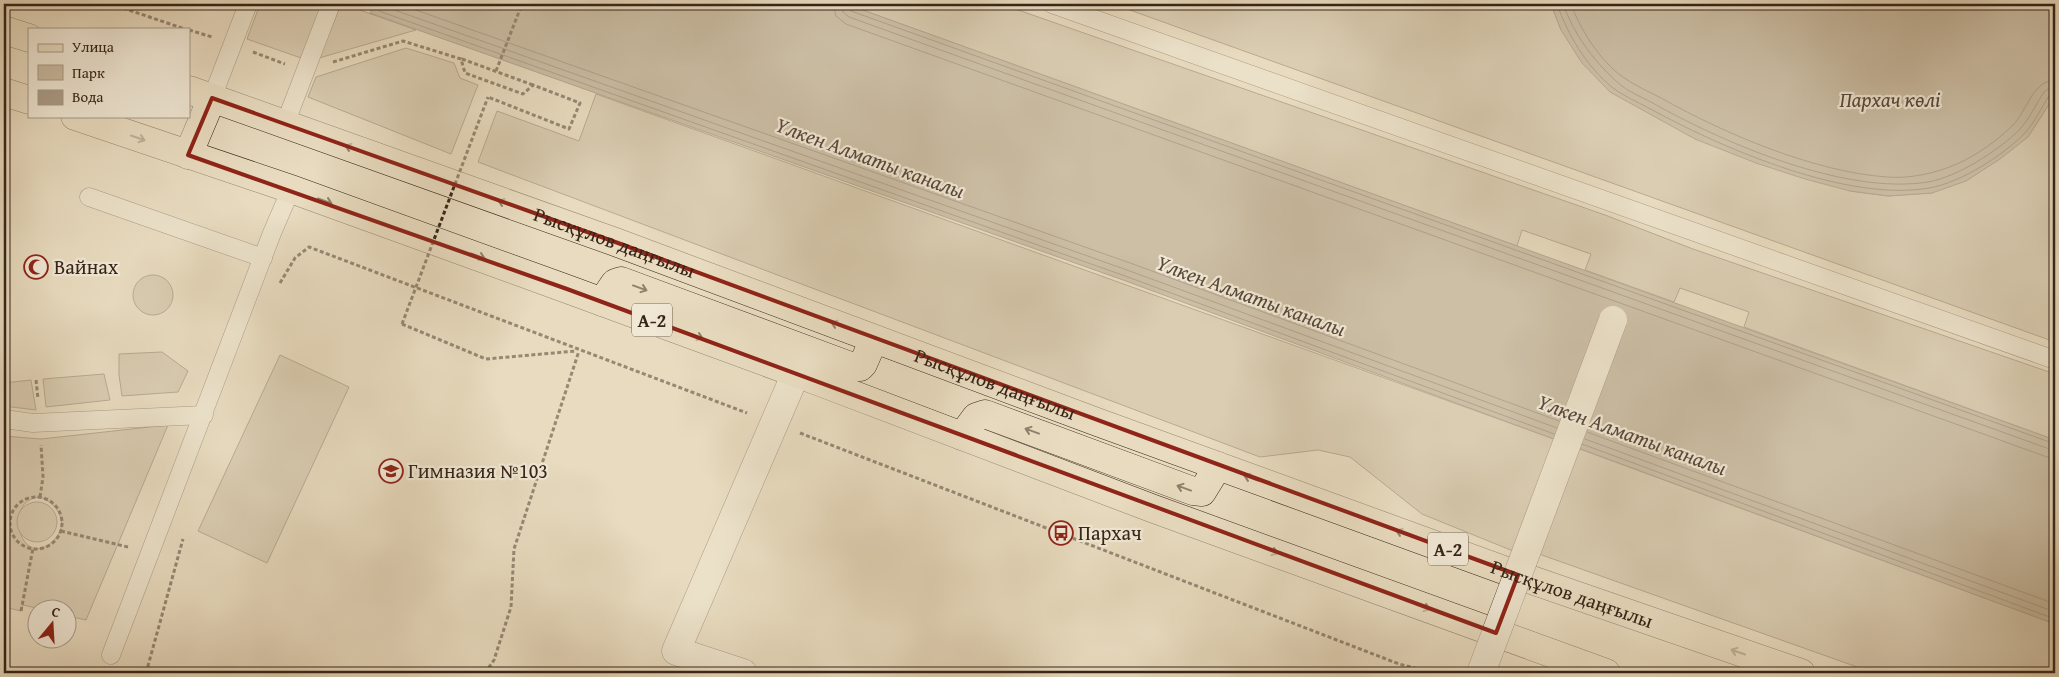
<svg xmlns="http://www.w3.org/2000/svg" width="2059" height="677" font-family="'Gentium Book Plus',serif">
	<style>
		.green { fill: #cabca3; stroke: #80705e; fill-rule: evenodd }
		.water { fill: #ab9d87; stroke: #7c6d5b }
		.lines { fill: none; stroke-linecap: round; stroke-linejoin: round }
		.shore { stroke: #706050; stroke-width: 1 }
		.lane-casing { stroke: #625242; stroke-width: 19 }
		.street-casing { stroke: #625242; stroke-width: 29 }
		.primary-casing { stroke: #362419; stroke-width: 29 }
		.path { stroke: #362419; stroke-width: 3; stroke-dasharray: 4 2.5; stroke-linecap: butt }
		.lane { stroke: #f0e8d5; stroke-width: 18 }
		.street { stroke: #f0e8d5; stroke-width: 28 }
		.primary { stroke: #e8dbbf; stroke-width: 28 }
		.street-bridge-casing { stroke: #625242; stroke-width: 29; stroke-linecap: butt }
		.path-bridge { stroke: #362419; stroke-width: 3; stroke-dasharray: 4 2.5; stroke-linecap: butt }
		.street-bridge { stroke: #f0e8d5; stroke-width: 28 }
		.oneway { stroke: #8f806c }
		.marked { fill: none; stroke: #8f2418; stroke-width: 4; stroke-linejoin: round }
		.labels { text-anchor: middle; stroke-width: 4.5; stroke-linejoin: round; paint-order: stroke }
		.shield { fill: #f0e8d5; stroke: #6e5f51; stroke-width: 1 }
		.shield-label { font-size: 19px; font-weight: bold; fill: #362419 }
		.street-label { font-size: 20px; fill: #362419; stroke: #f0e8d5 }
		.poi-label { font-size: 20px; fill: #362419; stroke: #f0e8d5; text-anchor: start }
		.water-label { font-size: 21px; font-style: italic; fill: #59483a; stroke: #f0e8d5 }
	</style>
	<rect width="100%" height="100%" fill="#e8dbbf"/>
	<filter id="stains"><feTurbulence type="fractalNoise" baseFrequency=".004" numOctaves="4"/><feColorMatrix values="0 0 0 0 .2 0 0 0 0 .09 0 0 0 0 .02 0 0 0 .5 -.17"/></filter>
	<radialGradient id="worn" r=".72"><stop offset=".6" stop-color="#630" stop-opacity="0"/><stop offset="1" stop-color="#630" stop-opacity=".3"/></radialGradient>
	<g class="green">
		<path d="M260,4H322L301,58L247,39Z"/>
		<path d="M341,4H343L416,30L319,58Z"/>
		<path d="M846,4H1001L1605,215L1693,249L2055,374V440L1744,327L1749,312L1680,288L1674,302L1585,270L1591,254L1522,230L1517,246Z"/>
		<path d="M1113,4H1551L1561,30L1850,191L1888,196L1932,193L2028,137L2055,95V342Z"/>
		<path d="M406,48L454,63L460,78L478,85L451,154L308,97L316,77Z"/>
		<path d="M596,94L1554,439L1513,551L1422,514L1350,457L1318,450L1260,457L478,162L497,111L579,141Z"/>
		<circle cx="153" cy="295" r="20"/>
		<path d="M162,352L188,371L178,392L122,396L119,375V354Z"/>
		<path d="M280,355L349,387L267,563L198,531Z"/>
		<path d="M104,374L110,400L46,407L43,379Z"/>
		<path d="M31,380L36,410L4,406V383Z"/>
		<path d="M168,425L86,620L68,616V610L41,609L23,605L21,611L4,607V436L41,439ZM40,497C57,503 70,523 55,539C22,575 0,500 40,497Z"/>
		<path d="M1577,448L2055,624V673H1874L1539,554Z"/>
		<circle cx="37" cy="522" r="20"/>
	</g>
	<g class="water">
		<path d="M374,4H846L2055,440V624L1123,280L370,13Z"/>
		<path d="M1551,4H2055V95L2028,137L2000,159L1966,181L1932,193L1888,196L1850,191L1805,179L1756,163L1695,139L1610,92L1582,63L1561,30Z"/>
	</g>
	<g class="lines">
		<g class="shore">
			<path d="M378,4L379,11L1125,276L1554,434"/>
			<path d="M384,4L386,7L1127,270L1557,428"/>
			<path d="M399,4L1130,263L1559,421"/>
			<path d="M833,4L836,16L846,24L1964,427L2047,457L2055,458"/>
			<path d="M841,4L843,12L849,17L2055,451"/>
			<path d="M847,4L848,8L851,11L2055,444"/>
			<path d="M1557,4C1568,35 1586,66 1613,88C1625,97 1642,104 1656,112C1727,150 1848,202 1929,188C1960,183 2002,156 2024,134C2034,124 2041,108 2049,96L2055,94"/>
			<path d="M1563,4C1574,34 1592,59 1616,81C1627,92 1645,98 1658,106C1729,145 1846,195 1928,182C1957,177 1998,151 2019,130C2029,120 2036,104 2044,92L2049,88L2055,87"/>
			<path d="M1571,4C1580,29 1600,61 1623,77C1635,86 1650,92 1663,99C1725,134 1815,172 1887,177C1910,179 1936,173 1957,164C1977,155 1998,140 2013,125C2027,111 2032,81 2055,80"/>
			<path d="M1587,432L2055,604"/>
			<path d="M1585,439L2055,612"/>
			<path d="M1582,444L2055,619"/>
		</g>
		<g class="lane-casing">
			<g id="lane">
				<path d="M1052,4L2055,360"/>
				<path d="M212,98L248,4"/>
				<path d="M285,124L331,4"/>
				<path d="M89,197L263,258"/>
				<path d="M4,419L33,423L204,415"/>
				<path d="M111,655L272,233L291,189"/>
			</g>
		</g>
		<g class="street-casing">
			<path id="street" d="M743,673L676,651L796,373"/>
		</g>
		<g class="primary-casing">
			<g id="primary">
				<path d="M4,30L29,38"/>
				<path id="s1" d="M189,90L618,243L1097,422L1523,577L1801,673"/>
				<path d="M4,92L29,100"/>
				<path d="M75,116L291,189L567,289L820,382L1154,509L1606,673"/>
				<path d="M188,155L212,98"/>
				<path d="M602,302L615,283L621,281L853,367H860L863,364L874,339"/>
				<path d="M962,436L976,417L985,414L1193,491L1202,492L1218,466"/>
			</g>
		</g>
		<g class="path">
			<path d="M111,4L185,29"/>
			<path d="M189,30L212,37"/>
			<path d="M253,52L285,64"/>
			<path d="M462,59L533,85"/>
			<path d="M333,62L403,41L461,59L465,73L523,94L533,85L580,103L569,129L488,97"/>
			<path d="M496,71L522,4"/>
			<path d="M280,283L295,258L309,247L747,413"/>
			<path d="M402,324L486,359L576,351"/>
			<path d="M36,380L38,399"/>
			<path d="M800,433L1399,664L1433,673"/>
			<path d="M40,497L43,477L41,445"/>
			<circle cx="36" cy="523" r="26"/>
			<path d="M4,517L11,519"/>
			<path d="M61,531L128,547"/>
			<path d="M21,611L33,548"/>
			<path d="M1416,670L1423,673"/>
			<path d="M146,673L183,539"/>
			<path d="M485,673L494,660L511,607L514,549L579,351"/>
		</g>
		<use href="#lane" class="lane"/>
		<use href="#street" class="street"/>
		<use href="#primary" class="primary"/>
		<g class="street-bridge-casing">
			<path id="street-bridge" d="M1481,673L1613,320"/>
		</g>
		<path class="path-bridge" d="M402,324L488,97"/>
		<use href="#street-bridge" class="street-bridge"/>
	</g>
	<defs><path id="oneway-shaft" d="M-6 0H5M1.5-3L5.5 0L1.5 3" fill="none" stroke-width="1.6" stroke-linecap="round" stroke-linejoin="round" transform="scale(1.25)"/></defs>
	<g class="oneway">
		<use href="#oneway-shaft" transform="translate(138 138) rotate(19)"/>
		<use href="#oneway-shaft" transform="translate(352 148) rotate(-160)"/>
		<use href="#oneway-shaft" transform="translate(325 201) rotate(20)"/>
		<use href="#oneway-shaft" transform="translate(505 203) rotate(-160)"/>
		<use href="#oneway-shaft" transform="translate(478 256) rotate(20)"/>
		<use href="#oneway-shaft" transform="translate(640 288) rotate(20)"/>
		<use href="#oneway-shaft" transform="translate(838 325) rotate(-159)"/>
		<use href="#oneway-shaft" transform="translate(696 336) rotate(20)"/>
		<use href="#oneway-shaft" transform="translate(1032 431) rotate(-160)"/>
		<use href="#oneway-shaft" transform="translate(1251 478) rotate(-160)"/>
		<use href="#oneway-shaft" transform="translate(1184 488) rotate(-160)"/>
		<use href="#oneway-shaft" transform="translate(1403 533) rotate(-160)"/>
		<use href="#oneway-shaft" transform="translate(1271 551) rotate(20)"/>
		<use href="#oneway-shaft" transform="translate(1423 607) rotate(20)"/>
		<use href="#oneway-shaft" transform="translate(1738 652) rotate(-161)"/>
	</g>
	<path d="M0 0H2059V677H0ZM212,98L618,243L1518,575L1496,633L567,289L188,155Z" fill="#e8dbbf" fill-opacity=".55" fill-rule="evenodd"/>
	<path class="marked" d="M212,98L618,243L1518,575L1496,633L567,289L188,155Z"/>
	<defs>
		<g id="mosque-ring" transform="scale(1.25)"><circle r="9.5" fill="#f0e8d5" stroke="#8f2418" stroke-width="1.5"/><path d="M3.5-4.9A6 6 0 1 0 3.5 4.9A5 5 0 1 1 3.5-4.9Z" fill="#8f2418"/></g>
		<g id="school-ring" transform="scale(1.25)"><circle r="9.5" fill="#f0e8d5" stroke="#8f2418" stroke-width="1.5"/><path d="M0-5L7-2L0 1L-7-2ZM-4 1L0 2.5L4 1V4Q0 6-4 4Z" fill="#8f2418"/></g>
		<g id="bus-ring" transform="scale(1.25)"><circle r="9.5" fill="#f0e8d5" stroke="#8f2418" stroke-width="1.5"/><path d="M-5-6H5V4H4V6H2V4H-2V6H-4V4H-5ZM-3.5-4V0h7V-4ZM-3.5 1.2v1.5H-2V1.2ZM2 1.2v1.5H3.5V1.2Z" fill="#8f2418"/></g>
	</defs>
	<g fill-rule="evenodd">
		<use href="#mosque-ring" x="36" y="267"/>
		<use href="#school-ring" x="391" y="471"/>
		<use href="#bus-ring" x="1061" y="533"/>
	</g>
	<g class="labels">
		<g class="shield">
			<rect x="632" y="303.5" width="40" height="33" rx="4"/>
			<rect x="1428" y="532.5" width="40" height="33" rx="4"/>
		</g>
		<g class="shield-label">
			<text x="652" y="327">A-2</text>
			<text x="1448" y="556">A-2</text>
		</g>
		<g class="street-label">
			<text dy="7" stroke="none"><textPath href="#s1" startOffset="452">Рысқұлов даңғылы</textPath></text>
			<text dy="7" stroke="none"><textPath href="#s1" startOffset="858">Рысқұлов даңғылы</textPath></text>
			<text dy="7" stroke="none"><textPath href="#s1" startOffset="1472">Рысқұлов даңғылы</textPath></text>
		</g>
		<g class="poi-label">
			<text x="54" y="274">Вайнах</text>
			<text x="408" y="478">Гимназия №103</text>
			<text x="1078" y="540">Пархач</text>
		</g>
		<g class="water-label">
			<text x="1890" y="107">Пархач көлі</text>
			<text transform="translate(870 158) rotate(20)" y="7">Үлкен Алматы каналы</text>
			<text transform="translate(1251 296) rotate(20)" y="7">Үлкен Алматы каналы</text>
			<text transform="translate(1632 435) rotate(20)" y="7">Үлкен Алматы каналы</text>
		</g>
	</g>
	<rect width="2059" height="677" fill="none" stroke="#e8dbbf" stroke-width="20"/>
	<rect x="5" y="5" width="2049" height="667" fill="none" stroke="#362419" stroke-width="2.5"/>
	<rect x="10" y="10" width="2039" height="657" fill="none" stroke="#362419"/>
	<rect x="28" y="28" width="162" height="90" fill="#f0e8d5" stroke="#a69a8a"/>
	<rect x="38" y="44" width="25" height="8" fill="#e8dbbf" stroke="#a69a8a"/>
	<text x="72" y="52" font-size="15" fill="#362419">Улица</text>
	<rect x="38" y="65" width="25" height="15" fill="#cabca3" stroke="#a69a8a"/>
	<text x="72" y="78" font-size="15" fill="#362419">Парк</text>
	<rect x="38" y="90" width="25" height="15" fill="#ab9d87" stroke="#a69a8a"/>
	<text x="72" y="102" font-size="15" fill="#362419">Вода</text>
	<g transform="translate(52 624) rotate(18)"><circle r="24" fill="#f0e8d5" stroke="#a69a8a"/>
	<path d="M0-4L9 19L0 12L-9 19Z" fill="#8f2418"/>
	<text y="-8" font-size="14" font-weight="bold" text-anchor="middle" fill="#362419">С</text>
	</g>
	<rect width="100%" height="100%" filter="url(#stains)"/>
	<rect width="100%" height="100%" fill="url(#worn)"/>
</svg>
